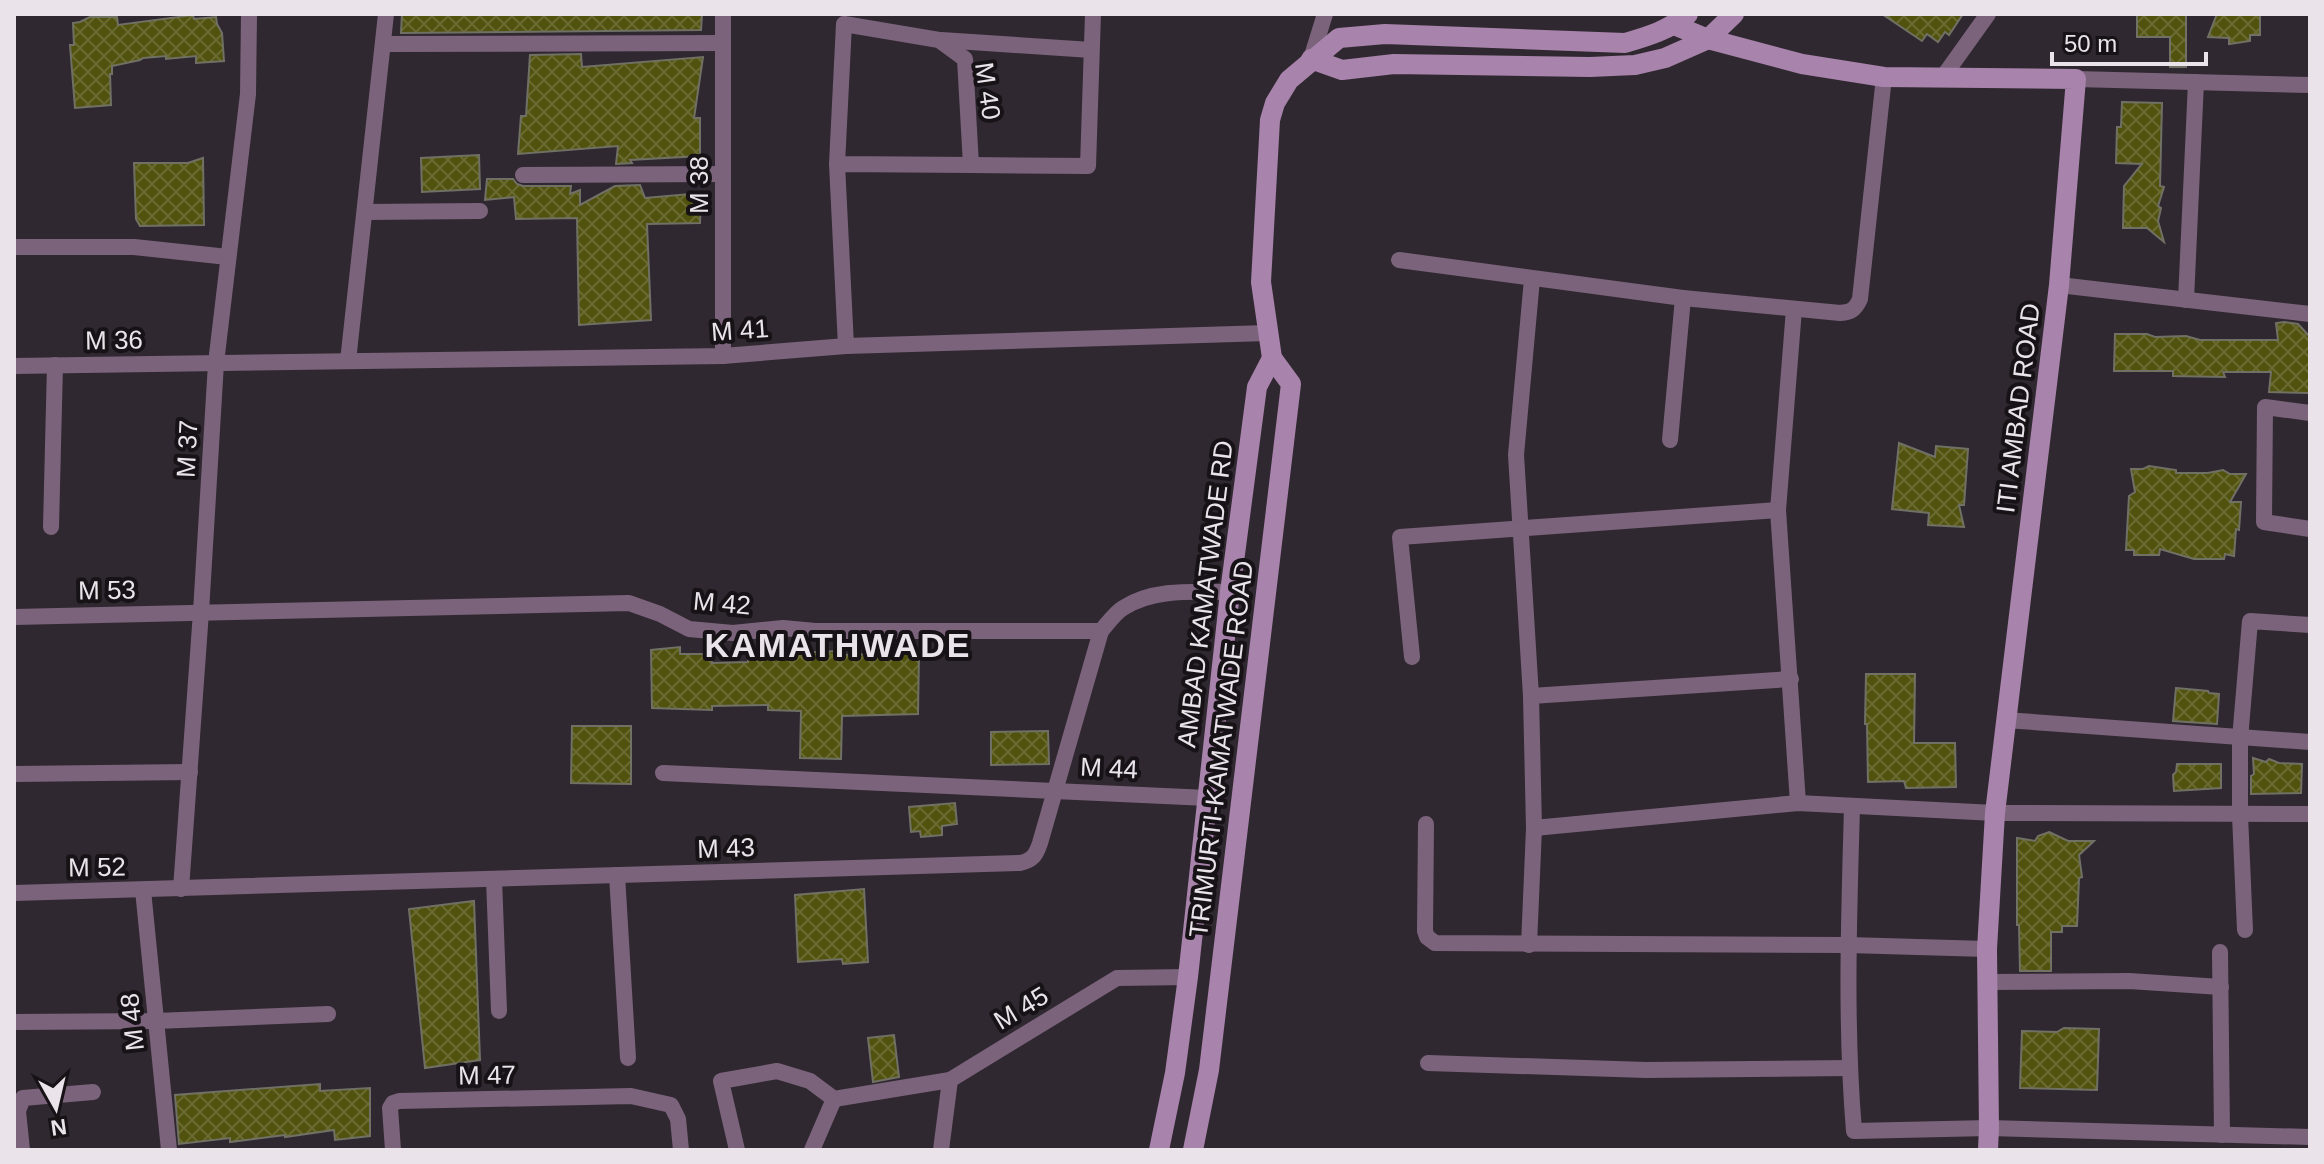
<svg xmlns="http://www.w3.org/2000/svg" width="2324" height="1164" font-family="Arial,sans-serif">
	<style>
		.building { fill: url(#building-cross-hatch); stroke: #707064; stroke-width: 2 }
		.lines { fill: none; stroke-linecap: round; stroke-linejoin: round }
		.street { stroke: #7b637c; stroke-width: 16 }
		.secondary { stroke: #a883ab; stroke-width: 20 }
		.labels { text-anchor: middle; stroke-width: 8; stroke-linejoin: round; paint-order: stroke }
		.street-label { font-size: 26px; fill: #eae4ea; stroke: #161216 }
		.district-label { font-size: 34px; font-weight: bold; letter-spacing: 2px; fill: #eae4ea; stroke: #161216 }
	</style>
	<defs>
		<pattern id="building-cross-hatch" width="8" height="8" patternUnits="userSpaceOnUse" patternTransform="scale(2)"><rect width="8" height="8" fill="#51520e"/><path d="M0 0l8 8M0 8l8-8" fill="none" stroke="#6a6b31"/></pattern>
	</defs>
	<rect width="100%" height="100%" fill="#302830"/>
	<g class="building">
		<path d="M402,14H702L701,30L401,33Z"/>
		<path d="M1882,14H1963L1949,35L1945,32L1938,42L1927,34L1922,41Z"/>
		<path d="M2137,14H2186V67H2170V37H2137Z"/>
		<path d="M2217,14H2260V35H2250V41L2229,44V38L2208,37Z"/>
		<path d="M193,15L194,19L216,17L217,24L222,33L224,61L196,63V56L166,59V56L143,58L140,60L112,66V74H110L111,105L75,108L70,45H74L73,23L80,22L90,17H117L118,25Z"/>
		<path d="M581,54L582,67L703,57L694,118H700V156L630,160L632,163L616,164L618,146L518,154L521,116H526L530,55Z"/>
		<path d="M2122,102L2162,103L2160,186L2164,187L2158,206L2161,208L2158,221L2164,242L2147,228H2123L2124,186L2142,164L2116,163L2117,127H2121Z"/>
		<path d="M479,155L480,189L422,192L421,158Z"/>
		<path d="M203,158L204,225L140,226L136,219L134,163H188Z"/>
		<path d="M487,179H513L517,184L523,186H571L570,194L580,190V205L615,186L640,185L645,198L701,193L700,223L647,224L651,320L579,325L577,218L516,219L514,197L485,200Z"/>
		<path d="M2284,322L2298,324L2310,337V393L2269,392L2271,372H2223L2225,377L2173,376V371H2114L2115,334H2147L2155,337L2186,336L2200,340H2278L2276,323Z"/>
		<path d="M1899,443L1935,457L1936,446L1968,449L1964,505H1959L1964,527L1928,525L1929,513L1892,509Z"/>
		<path d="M2149,466L2176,470V473H2208L2223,470L2230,474H2246L2230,502H2241L2239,530L2236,529L2234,556L2225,554L2224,559H2194L2160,549L2159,555H2134V550H2126L2129,496L2135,492L2131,469H2143Z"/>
		<path d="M680,647V654H711L712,663L748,662V657H769L770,650L798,651V653L836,651V655L919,653L918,714L842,716L841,759L800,758L801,711L768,710V705L712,706V710L652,708L651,650Z"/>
		<path d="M1866,674H1915L1914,743H1955L1956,787L1906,788L1904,781L1868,782L1867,724H1865Z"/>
		<path d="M2176,688L2208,691L2209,693L2219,694L2217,724L2173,721Z"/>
		<path d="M572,726H631V784L571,783Z"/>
		<path d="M1048,731L1049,764L991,765V732Z"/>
		<path d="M2253,758L2266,762L2269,759L2279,763L2302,764L2301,793L2251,794V776L2254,774Z"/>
		<path d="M2177,764H2221V788L2174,791L2173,775L2176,772Z"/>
		<path d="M955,803L957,824L942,826V835L921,837L920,831L911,832L909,807Z"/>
		<path d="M2049,832L2068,841H2094L2079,855L2082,877L2079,878L2077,926H2062V932H2051V971H2020L2019,925H2017V838L2035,841L2038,836Z"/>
		<path d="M864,889L868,962L843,964L842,959L798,962L795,895Z"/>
		<path d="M474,901L480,1060L425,1068L409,909Z"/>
		<path d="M2064,1028L2099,1029L2097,1090L2020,1088L2022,1031L2057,1032Z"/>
		<path d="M894,1035L899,1077L873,1082L868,1038Z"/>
		<path d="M320,1084V1091L370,1088V1136L335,1140L334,1130L285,1137V1135L230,1142V1138L179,1144L175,1095Z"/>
	</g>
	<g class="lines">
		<g class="street">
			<path d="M723,14V356"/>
			<path d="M941,40L1091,50"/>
			<path d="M383,44L723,43"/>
			<path d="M1311,59L1325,14"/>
			<path d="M1943,77L1988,14"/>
			<path d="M2076,79L2310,85"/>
			<path d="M837,164L971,165L965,59L939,40L844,24L837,164L846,346"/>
			<path d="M971,165L1088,166L1093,14"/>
			<path d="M523,175L723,174"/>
			<path d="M365,212L480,211"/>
			<path d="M14,247H134L228,257"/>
			<path d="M1399,260L1683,298L1840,313C1851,312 1855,310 1860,299L1884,77"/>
			<path d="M1532,279L1516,455L1531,696L1534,828L1798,803L1995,813L2310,814"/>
			<path d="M2059,285L2310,314"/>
			<path d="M2186,300L2196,82"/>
			<path d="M1794,309L1778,510L1798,803"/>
			<path d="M348,361L386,14"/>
			<path d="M14,366L723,356L846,346L1267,333"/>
			<path d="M2310,413L2265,407L2264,522L2310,529"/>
			<path d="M1670,440L1683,298"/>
			<path d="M51,527L55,365"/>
			<path d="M14,617L629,603L660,614L689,629L733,633L783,628L815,631H1101C1108,623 1115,613 1123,608C1154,588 1195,592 1230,592"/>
			<path d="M1412,657L1400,537L1778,510"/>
			<path d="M1531,696L1791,679"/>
			<path d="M2005,720L2310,742"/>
			<path d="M663,773L1208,798"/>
			<path d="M14,774L190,772"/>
			<path d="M1852,807C1849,915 1845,1023 1854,1131L1989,1128L2310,1137"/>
			<path d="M1426,824L1425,931L1427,937L1435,943L1848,945L1987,949"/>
			<path d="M617,875L628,1058"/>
			<path d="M494,879L499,1011"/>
			<path d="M181,889L201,612L216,363L248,94L249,14"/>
			<path d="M143,890L169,1150"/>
			<path d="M14,893L1020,863C1033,860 1036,855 1040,843L1101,631"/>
			<path d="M2245,930L2240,815V739L2250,621L2310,625"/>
			<path d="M1529,945L1534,828"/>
			<path d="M2220,952L2222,1135"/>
			<path d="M1987,982L2129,981L2221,987"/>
			<path d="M14,1022L156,1021L328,1014"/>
			<path d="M1428,1063L1646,1070L1849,1068"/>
			<path d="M22,1150L18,1111L23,1098L93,1092"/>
			<path d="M393,1150L390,1108L393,1103L399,1101L631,1096L671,1105L678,1119L681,1150"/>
			<path d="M737,1150L721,1081L777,1071L810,1081L834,1099L950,1080"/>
			<path d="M812,1150L834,1099"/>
			<path d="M941,1150L950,1080L1117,978L1188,977"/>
		</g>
		<g class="secondary">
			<path d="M1674,25L1708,39L1802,64L1884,77L2076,79L2059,285L1995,813L1987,949L1989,1128L1988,1150"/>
			<path d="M1311,59L1342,70L1394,64L1590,67L1635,65L1665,58L1708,39L1734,14"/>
			<path d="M1159,1150L1175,1073L1188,977L1230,592L1257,387L1272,358L1261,282L1270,120L1275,103L1289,80L1339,38L1385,34L1625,43C1649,36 1669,30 1688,14"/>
			<path d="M1193,1150L1209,1070L1291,384L1272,358"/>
		</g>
	</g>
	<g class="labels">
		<g class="street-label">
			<text transform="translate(988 91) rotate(82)" y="9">M 40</text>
			<text transform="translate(699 185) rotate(-90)" y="9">M 38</text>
			<text transform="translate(740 330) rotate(-4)" y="9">M 41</text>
			<text transform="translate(114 340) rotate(-1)" y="9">M 36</text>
			<text transform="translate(2018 408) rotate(-83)" y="9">ITI AMBAD ROAD</text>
			<text transform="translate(187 449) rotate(-87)" y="9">M 37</text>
			<text transform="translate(107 590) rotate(-1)" y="9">M 53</text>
			<text transform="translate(1205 594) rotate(-83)" y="9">AMBAD KAMATWADE RD</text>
			<text transform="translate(722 603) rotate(5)" y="9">M 42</text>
			<text transform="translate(1221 749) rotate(-83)" y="9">TRIMURTI-KAMATWADE ROAD</text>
			<text transform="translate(1109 768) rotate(3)" y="9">M 44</text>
			<text transform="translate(726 848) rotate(-2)" y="9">M 43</text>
			<text transform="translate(97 867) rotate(-1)" y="9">M 52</text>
			<text transform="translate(1021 1008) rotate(-31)" y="9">M 45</text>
			<text transform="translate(132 1022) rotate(-96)" y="9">M 48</text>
			<text transform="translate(487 1075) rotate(-1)" y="9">M 47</text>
		</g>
		<g class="district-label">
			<text x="838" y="657">KAMATHWADE</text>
		</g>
	</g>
	<rect width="2324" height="1164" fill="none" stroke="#eae4ea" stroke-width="32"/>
	<g transform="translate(56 1108) rotate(172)" stroke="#161216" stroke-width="6" paint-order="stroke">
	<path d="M0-6L14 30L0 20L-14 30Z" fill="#eae4ea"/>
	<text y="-12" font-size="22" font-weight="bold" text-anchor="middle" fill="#eae4ea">N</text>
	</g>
	<path d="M2052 52v12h154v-12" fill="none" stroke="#eae4ea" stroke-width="4"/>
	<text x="2064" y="52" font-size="24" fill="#eae4ea" stroke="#161216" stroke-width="6" paint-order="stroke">50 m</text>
</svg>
